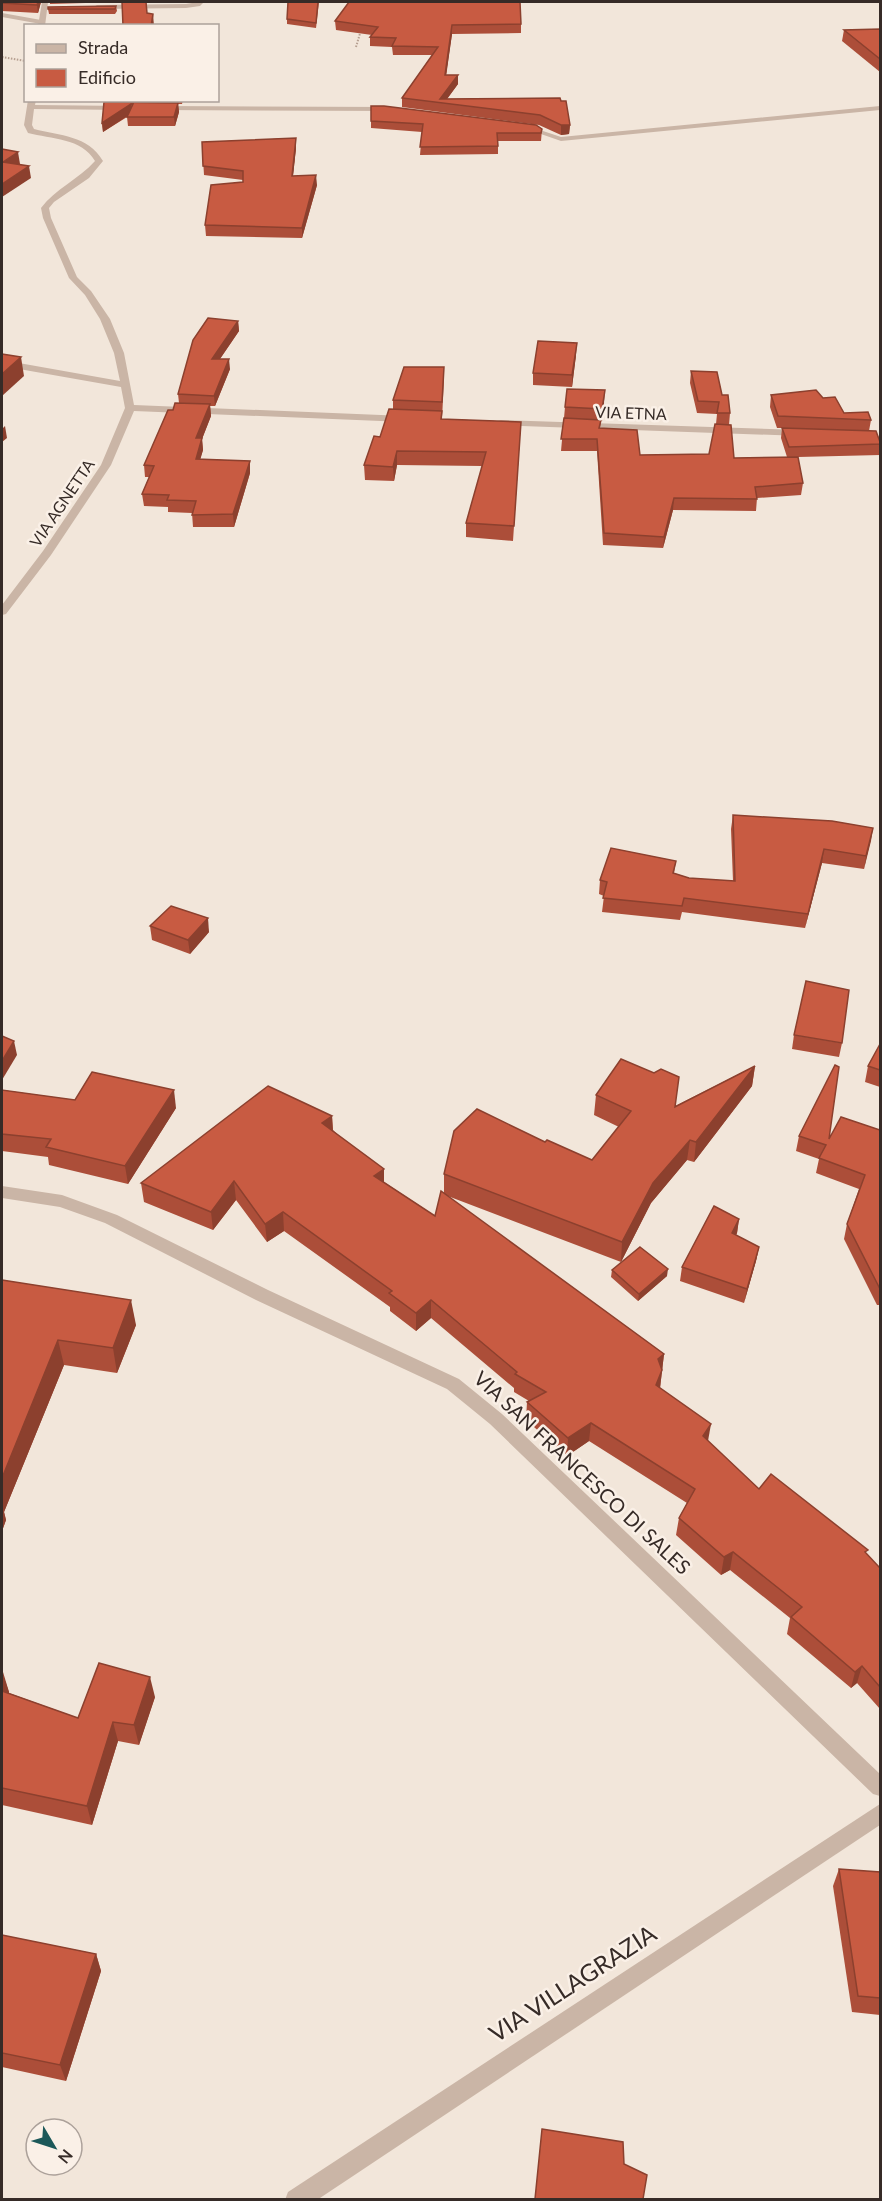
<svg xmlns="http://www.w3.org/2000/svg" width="882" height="2201" font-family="Lato,sans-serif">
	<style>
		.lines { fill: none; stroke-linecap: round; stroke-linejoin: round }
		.path { stroke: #b69f90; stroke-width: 2; stroke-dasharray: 1.5 1.5; stroke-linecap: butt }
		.service { fill: #cab5a6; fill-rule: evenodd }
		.minor { fill: #cab5a6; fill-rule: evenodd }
		.wall { fill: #ac4e39 }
		.shaded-wall { fill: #8c402e }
		.building { fill: #c85b42; stroke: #8c402e; stroke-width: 1.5 }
		.labels { text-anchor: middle; stroke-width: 5; stroke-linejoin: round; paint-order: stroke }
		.far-street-label { font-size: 16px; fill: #362b27; stroke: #faf0e7 }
		.street-label { font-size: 20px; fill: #362b27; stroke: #faf0e7 }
		.near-street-label { font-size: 24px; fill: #362b27; stroke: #faf0e7 }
	</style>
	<rect width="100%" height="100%" fill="#f2e6da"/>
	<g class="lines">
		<g class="path">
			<path d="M356,47L361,30"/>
			<path d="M2,57L26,61"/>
		</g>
		<path class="service" d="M2,13L41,20L44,22L41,24L2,17Z"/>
		<g class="minor">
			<path d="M42,2H48L45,26H38Z"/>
			<path d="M198,2H204L200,6L186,8L97,9L94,7L97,5L186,4Z"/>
			<path d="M28,100H36L35,105L125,106L129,108L125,110L34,109L32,125L34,129C60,136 88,135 103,161L89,178L54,202L49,208L51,218L77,277L91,291L110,319L124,353L134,405L405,416L410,419L405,422L134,411L111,465L51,555L6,614L2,615V605L43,551L101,465L125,408L121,387L2,366V360L120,381L114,353L100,319L85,295L69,278L43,218L41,208C55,189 79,179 95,161C82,138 51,139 28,133L24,125Z"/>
			<path d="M161,106L392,107L396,109L392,111L158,110V106Z"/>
			<path d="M880,106V110L561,141L518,126L522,124L561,137Z"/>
			<path d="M501,420L801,430L806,433L801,436L497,425V421Z"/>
			<path d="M2,1186L62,1195L117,1215L268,1290L459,1379L502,1414L880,1774V1796L873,1794L490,1424L447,1389L256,1300L105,1223L60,1207L2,1198Z"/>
			<path d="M880,1804V1825L317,2200H285L288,2192Z"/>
		</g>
	</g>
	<g class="wall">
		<path d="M2,2H41L38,13L2,11Z"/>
		<path d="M50,2H121L50,4Z"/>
		<path d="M319,2L316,28L287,24V19Z"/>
		<path d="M116,6L117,11L115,14H49L48,9Z"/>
		<path d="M335,21L521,24V33L452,34L446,75L458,84L447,99L560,98L570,125L569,134L561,135L539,125L402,107V98L432,55H393L392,47L370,46V37L372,35L336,30Z"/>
		<path d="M880,29V72L842,41L844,30Z"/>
		<path d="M106,100H183L182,104H178L179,112L175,126H128L127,117L103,132L102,123Z"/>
		<path d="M371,106L542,129L541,141H498V154L420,155L422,132L371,128Z"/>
		<path d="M296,138V148L293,176L317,185L302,238L206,236L205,225L243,182V180L204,175L202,142Z"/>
		<path d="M238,321L239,331L220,359L230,369L215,406H210L211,416L202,439L203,450L200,459L250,461V473L234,527H193L192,513L168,512V507L144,506L142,494L149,477H145L144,465L173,410L179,403L178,394Z"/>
		<path d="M576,355L572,387L533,385V373Z"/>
		<path d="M691,371L722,395L730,413L729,425L734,458L787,457L781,438L782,428H777L770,407L771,395L823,398L844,413L871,420L869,431L880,442V455L798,457L803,483L801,495L757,498L756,511L673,510L663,548L603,545L597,451H561L565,407L604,403L602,421H601L600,428L640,455L709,454L716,424L717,414L697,413L690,383Z"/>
		<path d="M444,379L442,419L521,422L513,541L466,537V523L482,466L397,465L394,481L365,480L364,465L380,437L393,409V400Z"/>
		<path d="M733,815L873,828L864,869L822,863L805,928L682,912L680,920L602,912L604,896L599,894L600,880L676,861L674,873L689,878L733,881L731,829Z"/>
		<path d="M150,926L209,932L190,954L152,940Z"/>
		<path d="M794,1035L842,1043L839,1057L792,1049Z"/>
		<path d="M880,1044V1087L865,1082L868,1066Z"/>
		<path d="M755,1066L752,1086L694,1162L687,1160L651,1203L621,1262L445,1195L664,1354L660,1388L708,1441L759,1489L867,1554L880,1569V1709L857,1683L851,1688L787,1634L790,1618L730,1570L721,1575L676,1535L679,1518L687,1503L589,1441L567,1456L526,1420L527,1402L529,1401L514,1392V1388L431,1318L416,1331L390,1311V1307L284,1231L267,1242L236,1200L213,1230L144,1202L141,1183L332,1116L333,1130L384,1182L435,1216L444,1194V1174L545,1142L592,1160L619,1127L594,1115L596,1095L675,1106Z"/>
		<path d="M2,1090L75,1100L176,1108L128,1184L49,1165L48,1157L2,1151Z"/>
		<path d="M880,1130V1305H877L844,1239L847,1224L859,1189L816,1173L819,1159L796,1151L799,1136L829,1139Z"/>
		<path d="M739,1219L737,1233L736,1235L759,1247L756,1261L744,1303L680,1281L682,1267Z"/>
		<path d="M612,1270L667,1276L638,1301L611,1277Z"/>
		<path d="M2,1280L136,1325L117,1373L64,1365L4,1512L6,1520L2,1531Z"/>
		<path d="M2,1672L9,1692V1693L78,1718L155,1697L139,1745L118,1741L92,1825L2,1805Z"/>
		<path d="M839,1869L880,1872V2015L852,2012L833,1886Z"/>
		<path d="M2,1935L96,1954L101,1971L66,2081L2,2067Z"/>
	</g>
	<g class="shaded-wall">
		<path d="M38,2H41L38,13L37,5Z"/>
		<path d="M153,14L154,26H151Z"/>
		<path d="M452,25V34L445,84V75Z"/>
		<path d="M458,75V84L444,103L440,99Z"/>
		<path d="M178,103L179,112L175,126L174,117Z"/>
		<path d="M131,104L132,113L103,132L102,123Z"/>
		<path d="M561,125H570L569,134L561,135Z"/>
		<path d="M296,138V148L292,185V176Z"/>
		<path d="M18,152L20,164L5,174L3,162Z"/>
		<path d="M29,166L31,178L2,197V184Z"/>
		<path d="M316,175L317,185L302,238V228Z"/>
		<path d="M238,321L239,331L213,369L212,359Z"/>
		<path d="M577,343L576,355L572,387V375Z"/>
		<path d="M21,357L24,376L2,396V374Z"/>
		<path d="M229,359L230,369L215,406L214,396Z"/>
		<path d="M605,390L604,403L602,421V409Z"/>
		<path d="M210,404L211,416L202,439L203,450L197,471L196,459V438Z"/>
		<path d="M5,426L7,438L2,442V429Z"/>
		<path d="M397,451V465L394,481L393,467Z"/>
		<path d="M250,461V473L234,527L233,514Z"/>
		<path d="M674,498L673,510L663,548L664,537Z"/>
		<path d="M873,828L871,841L864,869L866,856Z"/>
		<path d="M824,849L822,863L805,928L808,914Z"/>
		<path d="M208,918L209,932L190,954L188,940Z"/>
		<path d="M14,1041L17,1055L2,1080V1061Z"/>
		<path d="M755,1066L752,1086L694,1162L696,1142Z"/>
		<path d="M174,1090L176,1108L128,1184L125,1166Z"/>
		<path d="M332,1116L333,1134L322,1123Z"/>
		<path d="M690,1140L687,1160L651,1203L621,1262L622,1242L653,1183Z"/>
		<path d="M384,1169V1187L374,1176Z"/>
		<path d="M234,1181L236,1200L213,1230L211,1212Z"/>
		<path d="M283,1212L284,1231L267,1242L265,1224Z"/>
		<path d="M739,1219L737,1233L730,1247L732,1233Z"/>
		<path d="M759,1247L756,1261L744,1303L747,1289Z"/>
		<path d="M668,1269L667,1276L638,1301L639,1294Z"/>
		<path d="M131,1300L136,1325L117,1373L113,1348Z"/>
		<path d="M431,1300V1318L416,1331V1313Z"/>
		<path d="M58,1340L64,1365L4,1512L6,1520L2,1531V1478Z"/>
		<path d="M664,1354L660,1388L654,1402L658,1359Z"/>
		<path d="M591,1423L589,1441L567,1456L568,1438Z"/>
		<path d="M711,1424L708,1441L703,1436Z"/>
		<path d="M733,1552L730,1570L721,1575L724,1557Z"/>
		<path d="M862,1666L857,1683L851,1688L855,1672Z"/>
		<path d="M3,1672L9,1692L3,1709L2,1704V1676Z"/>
		<path d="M150,1677L155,1697L139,1745L134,1725Z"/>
		<path d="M113,1722L118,1741L92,1825L87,1806Z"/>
		<path d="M96,1954L101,1971L66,2081L60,2065Z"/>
	</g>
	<g class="building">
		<path d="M2,2H38L37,5L2,3Z"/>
		<path d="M122,2H146L147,13L153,14L151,26H123Z"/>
		<path d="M288,2H318L316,23L287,19Z"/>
		<path d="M349,2H520L521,24L452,25L445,75H458L440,99L560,98L561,101H566L570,125H561L540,115L402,98L438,47L392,46L396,38L370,37L378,27L335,21Z"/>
		<path d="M116,6L115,9H48V7Z"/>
		<path d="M880,29V59L844,30Z"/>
		<path d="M104,102L178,103L174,117H127L133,104H131L102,123Z"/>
		<path d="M371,106H384L536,125L542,129L541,133H497L498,146L420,147L423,124L371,121Z"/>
		<path d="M296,138L292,176L316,175L302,228L205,225L211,185L243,182V171L203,166L202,142Z"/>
		<path d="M2,149L18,152L3,162L29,166L2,184Z"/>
		<path d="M208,318L238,321L212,359H229L214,396L178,394L193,340Z"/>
		<path d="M538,341L577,343L572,375L533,373Z"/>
		<path d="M2,354L21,357L2,374Z"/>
		<path d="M404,367H444L442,402L393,400Z"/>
		<path d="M691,371L717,372L722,395H728L730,413H717L719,402L698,401Z"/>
		<path d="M567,389L605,390L602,409L565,407Z"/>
		<path d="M816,390L823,398L835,397L844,413L868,412L871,420L778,416L771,395Z"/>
		<path d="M175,403L210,404L196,438H202L196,459L250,461L233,514L192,515L196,501L167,500L169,495L142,494L154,466L144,465L168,410H173Z"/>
		<path d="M389,409L442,411L441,419L521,422L514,526L466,523L486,452L397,451L393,467L364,465L374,436L380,437Z"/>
		<path d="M564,418L601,420L599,428L637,430L640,455L709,454L715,424L731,425L734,458L798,457L803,483L755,487L757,499L674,498L664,537L604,533L597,439H561Z"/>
		<path d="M782,428L876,431L880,442V444L789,447Z"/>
		<path d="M733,815L832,821L873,828L866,856L824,849L808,914L684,898L682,906L603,898L607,882L600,880L611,848L676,861L673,873L689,878L735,881Z"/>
		<path d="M171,906L208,918L188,940L150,926Z"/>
		<path d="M806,981L849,990L842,1043L794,1035Z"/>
		<path d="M2,1036L14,1041L2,1061Z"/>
		<path d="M880,1044V1070L868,1066Z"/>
		<path d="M621,1059L654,1073L661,1069L679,1077L675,1107L755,1066L696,1142L690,1140L653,1183L622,1242L444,1174L454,1131L477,1109L545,1142L547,1140L592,1160L631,1111L596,1095Z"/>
		<path d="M835,1065L839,1067L829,1139L841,1117L880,1130V1289L847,1224L865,1175L819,1158L826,1145L799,1136Z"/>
		<path d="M92,1072L174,1090L125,1166L46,1147L51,1139L2,1134V1090L75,1100Z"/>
		<path d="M268,1086L332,1116L322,1123L384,1169L374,1176L435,1216L441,1191L664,1354L658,1359L662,1370L656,1385L711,1424L703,1436L759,1489L771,1474L868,1550L865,1552L880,1568V1687L862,1666L855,1672L791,1617L802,1607L733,1552L724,1557L679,1518L695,1489L591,1423L568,1438L527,1402L546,1392L515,1374L517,1372L431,1300L416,1313L389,1293L392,1291L283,1212L265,1224L234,1181L211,1212L141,1183Z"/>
		<path d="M714,1206L739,1219L732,1233L759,1247L747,1289L682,1267Z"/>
		<path d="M640,1247L668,1269L639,1294L612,1270Z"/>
		<path d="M2,1280L131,1300L113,1348L58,1340L2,1478Z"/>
		<path d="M99,1663L150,1677L134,1725L113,1722L87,1806L2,1788V1691L78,1718Z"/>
		<path d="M839,1869L880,1872V1998L858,1996Z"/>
		<path d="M2,1935L96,1954L60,2065L2,2053Z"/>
		<path d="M542,2129L623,2142L624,2164L647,2175L643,2199H535Z"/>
	</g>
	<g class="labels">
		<g class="far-street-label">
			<text transform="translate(631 413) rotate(2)" y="6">VIA ETNA</text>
			<text transform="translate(62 503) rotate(-56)" y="6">VIA AGNETTA</text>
		</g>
		<g class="street-label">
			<text transform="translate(582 1473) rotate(43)" y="7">VIA SAN FRANCESCO DI SALES</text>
		</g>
		<g class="near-street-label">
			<text transform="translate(573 1984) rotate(-33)" y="8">VIA VILLAGRAZIA</text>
		</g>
	</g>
	<rect width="882" height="2201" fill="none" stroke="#362b27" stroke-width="6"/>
	<rect x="24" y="24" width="195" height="78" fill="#faf0e7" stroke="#aca19a" stroke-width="1.5"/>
	<rect x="36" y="44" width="30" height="9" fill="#cab5a6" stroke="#aca19a" stroke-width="1.5"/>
	<text x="78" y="54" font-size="18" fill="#362b27">Strada</text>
	<rect x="36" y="69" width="30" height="18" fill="#c85b42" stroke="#aca19a" stroke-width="1.5"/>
	<text x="78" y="84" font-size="18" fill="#362b27">Edificio</text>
	<g transform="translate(54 2147) rotate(129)"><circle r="28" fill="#faf0e7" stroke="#aca19a" stroke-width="1.5"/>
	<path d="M0-4.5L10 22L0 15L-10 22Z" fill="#1c5859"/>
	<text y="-9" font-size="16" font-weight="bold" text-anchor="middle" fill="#362b27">N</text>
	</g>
</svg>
